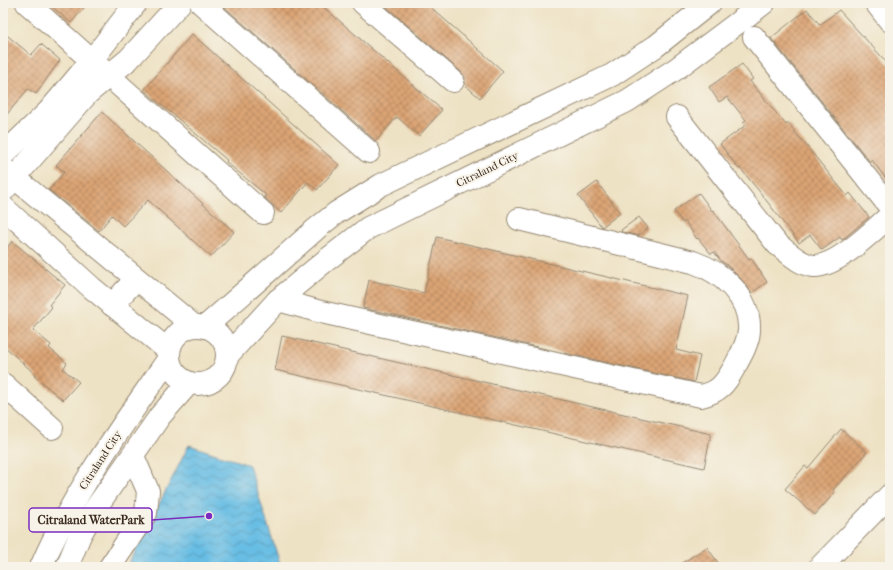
<svg xmlns="http://www.w3.org/2000/svg" width="893" height="570" font-family="'IM FELL French Canon',serif">
	<style>
		.water { fill: url(#water-waves); stroke: #527481 }
		.building { fill: url(#building-cross-hatch) }
		.lines { fill: none; stroke-linecap: round; stroke-linejoin: round }
		.minor-casing { stroke: #948671; stroke-width: 24 }
		.minor { stroke: #fff; stroke-width: 22 }
		.labels { text-anchor: middle; stroke-width: 4; stroke-linejoin: round; paint-order: stroke }
		.street-label { font-size: 11px; fill: #3b2a1e; stroke: #f7f3e8 }
		.leader { fill: none; stroke: #7b2cbf; stroke-width: 1.5 }
		.callout-dot { fill: #7b2cbf; stroke: #f7f3e8; stroke-width: 1.5 }
		.callout { fill: #f7f3e8; stroke: #7b2cbf; stroke-width: 1.5 }
		.callout-label { font-size: 12px; text-anchor: middle; font-weight: bold; fill: #3b2a1e }
	</style>
	<defs>
		<pattern id="water-waves" width="16" height="10" patternUnits="userSpaceOnUse"><rect width="16" height="10" fill="#68bde4"/><path d="M0 5q4-4 8 0t8 0" fill="none" stroke="#579ab8"/></pattern>
		<pattern id="building-cross-hatch" width="8" height="8" patternUnits="userSpaceOnUse"><rect width="8" height="8" fill="#dba475"/><path d="M0 0l8 8M0 8l8-8" fill="none" stroke="#b3865f"/></pattern>
	</defs>
	<rect width="100%" height="100%" fill="#f7f3e8"/>
	<filter id="ink" filterUnits="userSpaceOnUse"><feTurbulence type="fractalNoise" baseFrequency=".025" numOctaves="2"/><feDisplacementMap in="SourceGraphic" scale="8" xChannelSelector="R" yChannelSelector="G"/><feConvolveMatrix kernelMatrix="1 2 1 2 8 2 1 2 1" color-interpolation-filters="sRGB"/></filter>
	<filter id="wash" filterUnits="userSpaceOnUse"><feTurbulence type="fractalNoise" baseFrequency=".012" numOctaves="4" result="noise"/><feDisplacementMap in="SourceGraphic" scale="16" xChannelSelector="R" yChannelSelector="G"/><feGaussianBlur stdDeviation="0.9" result="paint"/><feColorMatrix in="noise" values="0 0 0 0 0 0 0 0 0 0 0 0 0 0 0 0 0 1.4 0 .05"/><feComposite in="paint" operator="in"/></filter>
	<g filter="url(#wash)">
		<rect width="100%" height="100%" fill="#eee2c4"/>
		<path class="water" d="M189,445L249,465L281,567H127Z"/>
		<g id="blocks">
			<g class="building">
				<path d="M48,3H88L71,23Z"/>
				<path d="M220,3H319L442,110L419,136L397,117L376,141Z"/>
				<path d="M382,3H426L503,71L480,98L465,85V77L461,72Z"/>
				<path d="M807,9L820,25L839,10L890,66V184L872,160L870,162L771,38Z"/>
				<path d="M3,32L31,55L41,44L60,60L36,94L28,89L3,119Z"/>
				<path d="M192,34L339,165L317,190L308,182L281,213L264,197L266,195L226,162L227,160L144,90Z"/>
				<path d="M742,64L753,79L750,81L786,125L788,123L847,196L850,193L869,217L842,240L840,237L822,250L810,235L799,243L759,191L740,168L739,169L720,144L746,125L743,122L746,120L727,97L719,102L709,87Z"/>
				<path d="M102,112L234,232L211,257L148,200L123,226L112,215L99,231L49,190L64,172L56,165Z"/>
				<path d="M597,182L620,213L602,227L578,196Z"/>
				<path d="M699,193L712,211L713,210L749,259L751,258L767,282L752,293L741,279L727,265L721,261L714,252L711,254L698,238L697,239L685,221L683,223L674,211Z"/>
				<path d="M639,217L648,228L638,236L622,232L621,230Z"/>
				<path d="M437,237L688,296L676,350L700,356L694,382L363,308L369,280L424,293Z"/>
				<path d="M12,241L65,285L49,305L52,307L33,330L51,345L49,348L67,363L63,369L79,382L63,400L34,376L36,375L3,345V253Z"/>
				<path d="M282,336L711,434L704,468L275,370Z"/>
				<path d="M841,429L867,452L833,490L835,492L815,515L785,489L805,466L808,468Z"/>
				<path d="M707,547L721,567H676Z"/>
			</g>
		</g>
	</g>
	<g filter="url(#ink)">
		<use href="#blocks" fill-opacity="0" stroke="#948671" stroke-width="1"/>
		<g class="lines">
			<g class="minor-casing">
				<g id="minor">
					<path d="M27,3L263,213"/>
					<path d="M201,3L369,152"/>
					<path d="M363,3L453,81"/>
					<path d="M876,3L890,21"/>
					<path d="M754,37L890,207"/>
					<path d="M677,117L777,244C788,252 800,265 814,266C837,267 873,230 890,216"/>
					<path d="M3,155L48,112L92,60L136,3"/>
					<path d="M4,169L194,326"/>
					<path d="M3,191L88,93L129,59L180,3"/>
					<path d="M3,207L92,288L169,351"/>
					<path d="M278,300L321,312L701,396C719,392 725,384 734,368C740,357 748,344 749,331C751,297 722,272 693,262L519,219"/>
					<path d="M112,305L136,279"/>
					<circle cx="198" cy="355" r="29"/>
					<path d="M205,327L316,229L336,213L381,185L612,75L656,46L710,3"/>
					<path d="M227,356L278,300L324,262L368,228L627,101L676,69L764,3"/>
					<path d="M3,384L52,428"/>
					<path d="M41,567C73,492 123,425 169,358"/>
					<path d="M67,567L80,535L95,509L160,416L189,383"/>
					<path d="M110,567L146,513L148,491L133,456"/>
					<path d="M820,567L890,495"/>
				</g>
			</g>
			<use href="#minor" class="minor"/>
		</g>
	</g>
	<g class="labels">
		<g class="street-label">
			<text transform="translate(487 169) rotate(-26)" y="4">Citraland City</text>
			<text transform="translate(100 460) rotate(-57)" y="4">Citraland City</text>
		</g>
	</g>
	<path class="leader" d="M209 516L152 520"/>
	<circle class="callout-dot" cx="209" cy="516" r="4"/>
	<rect class="callout" x="29" y="508" width="123" height="24" rx="4"/>
	<g class="callout-label">
		<text x="91" y="524">Citraland WaterPark</text>
	</g>
	<rect width="893" height="570" fill="none" stroke="#f7f3e8" stroke-width="16"/>
</svg>
